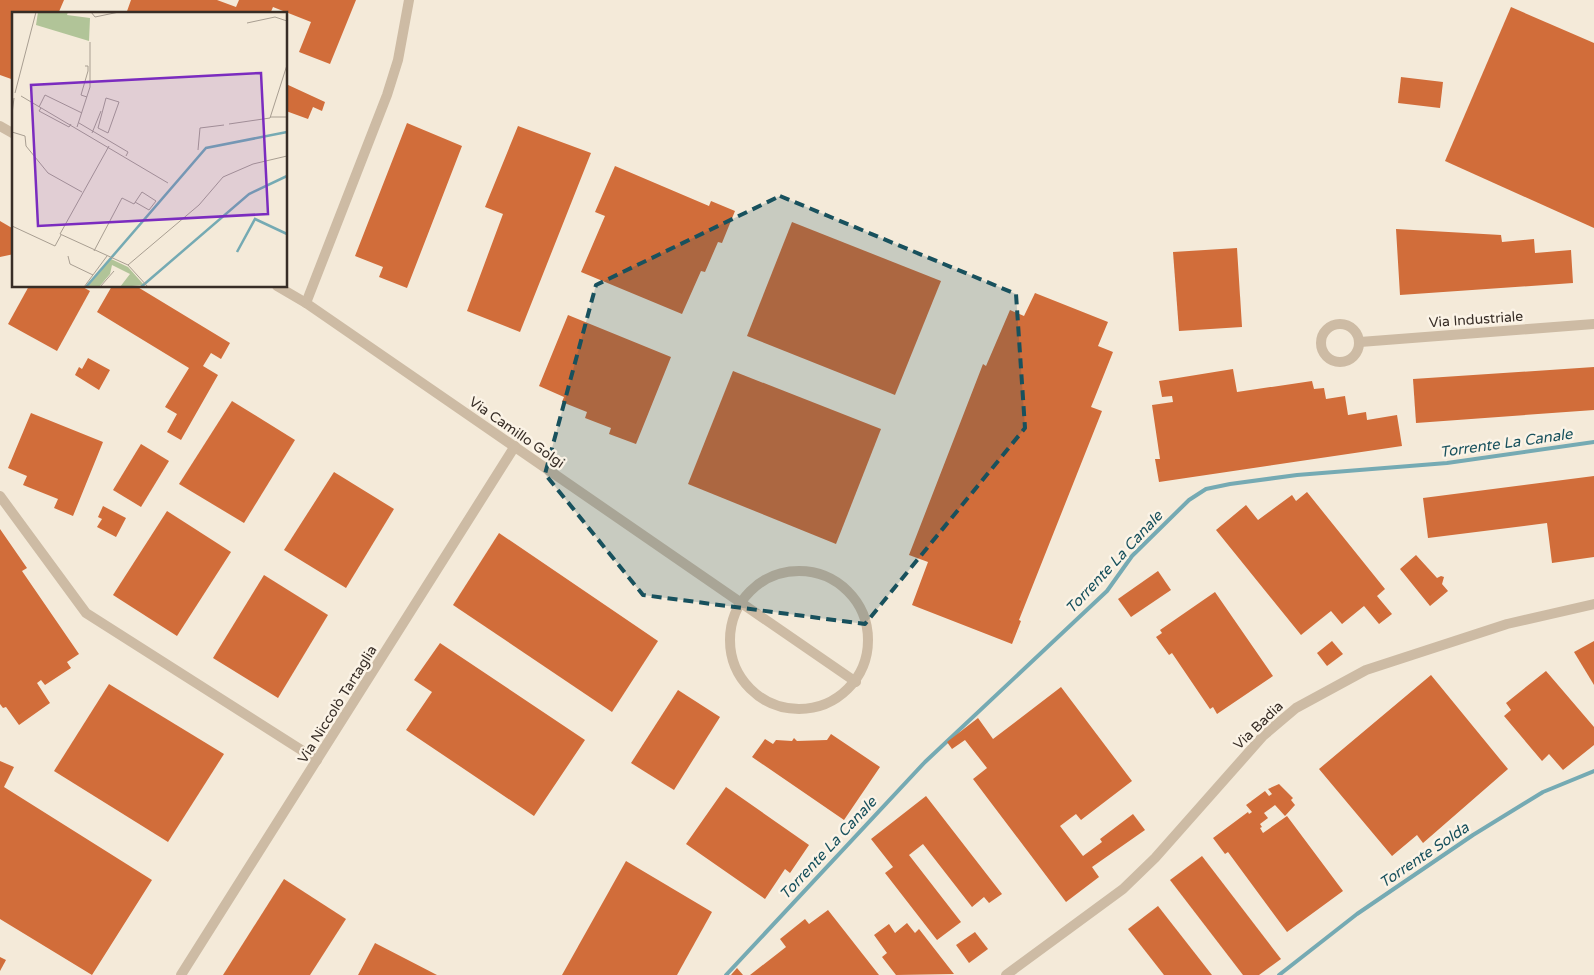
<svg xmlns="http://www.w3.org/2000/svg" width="1594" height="975" font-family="'Varela Round',sans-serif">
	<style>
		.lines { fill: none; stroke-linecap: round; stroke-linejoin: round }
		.stream { stroke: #75aab3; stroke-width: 4 }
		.building { fill: #d16d3a }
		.minor { stroke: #cdbba4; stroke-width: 10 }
		.marked { fill: #18515d; fill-opacity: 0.2; stroke: #18515d; stroke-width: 4; stroke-dasharray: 10 6; stroke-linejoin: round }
		.labels { text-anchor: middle; stroke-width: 5; stroke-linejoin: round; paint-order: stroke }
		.street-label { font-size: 14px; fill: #372d26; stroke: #fbf3e6 }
		.water-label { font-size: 15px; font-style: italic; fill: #18515d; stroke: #fbf3e6 }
		.inset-river { fill: none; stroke: #75aab3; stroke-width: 2.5 }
		.inset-road { fill: none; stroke: #a89e91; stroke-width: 1 }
		.view { fill: #7b2cbf; fill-opacity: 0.15; stroke: #7b2cbf; stroke-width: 2.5 }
		.inset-edge { fill: none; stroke: #372d26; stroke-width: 2.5 }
	</style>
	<rect width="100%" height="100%" fill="#f4ead9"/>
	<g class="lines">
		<g class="stream">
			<path d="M726,975L925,762L1107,591L1132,556L1189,500L1206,489L1230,484L1297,475L1447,463L1594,442"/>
			<path d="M1279,975L1357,914L1473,835L1543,792L1594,771"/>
		</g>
	</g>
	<g class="building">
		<path d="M0,0H64L58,14H14V80L0,75Z"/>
		<path d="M131,0H217L236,7L239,0H356L330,64L299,52L311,22L273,7L270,14H126Z"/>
		<path d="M1511,7L1594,43V228L1445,161Z"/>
		<path d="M1401,77L1443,82L1440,108L1398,103Z"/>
		<path d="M286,84L325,102L322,111L313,107L308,119L286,111Z"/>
		<path d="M407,123L462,146L407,288L379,277L383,267L355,256Z"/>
		<path d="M518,126L591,153L520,332L467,311L503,214L485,207Z"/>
		<path d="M615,166L709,206L711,201L735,211L722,243L718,242L705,272L701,271L682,314L581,272L605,216L595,212Z"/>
		<path d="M0,221L12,228L14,235V254L0,257Z"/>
		<path d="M792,222L941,281L895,395L747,336Z"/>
		<path d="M1396,229L1501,235L1502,242L1534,239L1535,253L1571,250L1573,283L1400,295Z"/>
		<path d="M1237,248L1242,327L1179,331L1173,252Z"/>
		<path d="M29,286H81L90,291L57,351L8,324Z"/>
		<path d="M112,286H136L230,343L221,359L211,353L203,366L218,375L181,440L167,432L177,414L165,407L189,368L97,312Z"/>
		<path d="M1035,293L1108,322L1098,346L1113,352L1091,407L1102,411L1019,620L1021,621L1012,644L912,605L928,562L909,555L983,364L986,366L1010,310L1024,316Z"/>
		<path d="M568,315L671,357L636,444L609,434L611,428L585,418L587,412L562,402L564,397L539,386Z"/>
		<path d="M88,358L110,370L99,390L75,375L79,367L82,369Z"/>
		<path d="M1594,367V410L1416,423L1413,379Z"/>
		<path d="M1233,369L1237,392L1312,381L1314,389L1324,388L1326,399L1345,396L1348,415L1366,412L1367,420L1397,415L1402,446L1159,482L1155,459H1160L1152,405L1173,402L1172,396L1162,397L1159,381Z"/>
		<path d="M733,371L881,429L836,544L688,484Z"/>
		<path d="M232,401L295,440L244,523L179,484Z"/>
		<path d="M31,413L103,442L73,516L54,508L58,499L23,485L27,476L8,468Z"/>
		<path d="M141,444L169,461L141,507L113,490Z"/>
		<path d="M334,472L394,509L346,588L284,550Z"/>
		<path d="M1594,476V557L1552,563L1547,523L1428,538L1423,498Z"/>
		<path d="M1307,492L1385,589L1377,596L1392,614L1379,624L1364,606L1342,624L1331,611L1301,635L1216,530L1246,505L1258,520L1292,495L1296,501Z"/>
		<path d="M103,506L126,518L116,537L97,527L102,519L98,517Z"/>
		<path d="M167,511L231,552L177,636L113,595Z"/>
		<path d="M0,529L27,568L22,571L79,654L67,662L71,668L45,685L41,680L37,683L50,703L19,725L6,707L3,708L0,704Z"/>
		<path d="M499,533L658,641L612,712L453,605Z"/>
		<path d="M1416,555L1437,578L1441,576L1444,577L1442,584L1448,591L1430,606L1400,569Z"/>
		<path d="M1158,571L1171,590L1131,617L1118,599Z"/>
		<path d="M264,575L328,615L278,698L213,658Z"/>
		<path d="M1215,592L1273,676L1217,714L1213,707L1210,709L1172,653L1169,655L1156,637L1162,633L1160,630Z"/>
		<path d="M1332,641L1343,654L1327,666L1317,653Z"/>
		<path d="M1594,641V685L1574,652Z"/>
		<path d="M440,643L585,740L534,816L406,730L432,692L414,680Z"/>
		<path d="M1546,671L1594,727V745L1563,770L1549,754L1542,761L1504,716L1511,710L1506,703Z"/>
		<path d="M1431,675L1508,769L1423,843L1417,835L1392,856L1319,769Z"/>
		<path d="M109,684L224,754L168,842L54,771Z"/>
		<path d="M1061,687L1132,781L1081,820L1076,814L1060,826L1083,856L1102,842L1100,839L1133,814L1145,830L1092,867L1099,877L1066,902L973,779L987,768L965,740L952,749L947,742L978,718L993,739Z"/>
		<path d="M678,690L720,717L674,790L631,763Z"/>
		<path d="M831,734L880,767L844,820L752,757L765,739L773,744L776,740L792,741L794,738L797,741L827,740Z"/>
		<path d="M0,761L14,767L4,787L152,880L92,975L0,919Z"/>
		<path d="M1279,784L1293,798L1291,800L1295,805L1285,816L1275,805L1264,813L1268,818L1260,824L1262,827L1260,828L1263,833L1287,816L1343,891L1287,932L1228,852L1225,854L1213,838L1248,812L1249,814L1252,812L1246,805L1265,791L1269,796L1272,794L1268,789Z"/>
		<path d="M726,787L809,845L790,873L785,869L765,899L686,844Z"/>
		<path d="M926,796L1002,894L989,903L984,897L972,907L923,844L909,855L961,922L937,940L885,873L893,867L871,839Z"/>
		<path d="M1202,856L1281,959L1259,975H1243L1170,880Z"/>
		<path d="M626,861L712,912L677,975H562Z"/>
		<path d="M284,879L346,919L310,975H223Z"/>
		<path d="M1158,906L1212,975H1164L1128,929Z"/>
		<path d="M828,910L879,975H750L786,947L780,939L805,919L809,924Z"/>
		<path d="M907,923L915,933L919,929L954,974L896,975L882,957L887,953L874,935L889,924L895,933Z"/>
		<path d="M975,932L988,949L969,963L956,945Z"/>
		<path d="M375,943L437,975H358Z"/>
		<path d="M0,957L6,960L0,971Z"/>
		<path d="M737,968L743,975H731Z"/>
	</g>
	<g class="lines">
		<g class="minor">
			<path d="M0,126L14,134"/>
			<path d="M277,286L306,303L856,682"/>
			<path d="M306,303L387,95L398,60L409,0"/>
			<circle cx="1340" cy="343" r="19"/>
			<path d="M1360,342L1594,324"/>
			<path d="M0,496L86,613L317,760"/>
			<circle cx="799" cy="640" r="69"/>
			<path d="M181,975L515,446"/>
			<path d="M1006,975L1123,889L1155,858L1263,736L1296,708L1366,670L1507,624L1594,604"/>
		</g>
	</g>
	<path class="marked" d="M780,196L1016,294L1025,428L865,624L643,595L545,474L596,285Z"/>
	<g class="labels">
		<g class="street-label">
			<text transform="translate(1476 319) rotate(-4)" y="5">Via Industriale</text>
			<text transform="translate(517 432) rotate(35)" y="5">Via Camillo Golgi</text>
			<text transform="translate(337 704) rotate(-58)" y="5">Via Niccolò Tartaglia</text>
			<text transform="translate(1258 725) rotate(-44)" y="5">Via Badia</text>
		</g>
		<g class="water-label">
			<text transform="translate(1506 443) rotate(-8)" y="5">Torrente La Canale</text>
			<text transform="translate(1114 562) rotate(-47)" y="5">Torrente La Canale</text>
			<text transform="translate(828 848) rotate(-47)" y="5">Torrente La Canale</text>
			<text transform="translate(1424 855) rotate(-34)" y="5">Torrente Solda</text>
		</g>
	</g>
	<g transform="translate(12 12)">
		<rect width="275" height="275" fill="#f4ead9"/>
		<path d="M26,0H56L55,3L78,6L77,29L24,13ZM99,247L116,255L132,273L108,275L118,262L100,253L98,262L87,275H75Z" fill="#b1c498"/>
		<path class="inset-river" d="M225,240L243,207L275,222M74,275L194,136L275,120M129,275L237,182L275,164"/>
		<path class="inset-road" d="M79,0L83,5L107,0M235,11L263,5L275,9M73,54H76V59L69,83L75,85M3,81L24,0M9,84L156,171M94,86L107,90L96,121L86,116ZM27,95L33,83L70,101M29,96L27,99L57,115L59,112M0,102L2,86M258,105H275M67,111L116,140L114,144M217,112L258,106L275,53M65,115L78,75V30M0,120L13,124L14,134L36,161L70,180M80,121L89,99M97,134L48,222L116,253L136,275M186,138L188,116L212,113M0,214L43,234L49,223M82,239L110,186L122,192L130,180L144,189L137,198L123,190M56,244L58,252L81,263M116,253L187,193L211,165L241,152L275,144M72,275L95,244M88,275L102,259"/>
		<path class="view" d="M249,61L256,202L26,214L19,73Z"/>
		<rect width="275" height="275" class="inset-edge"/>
	</g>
</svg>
